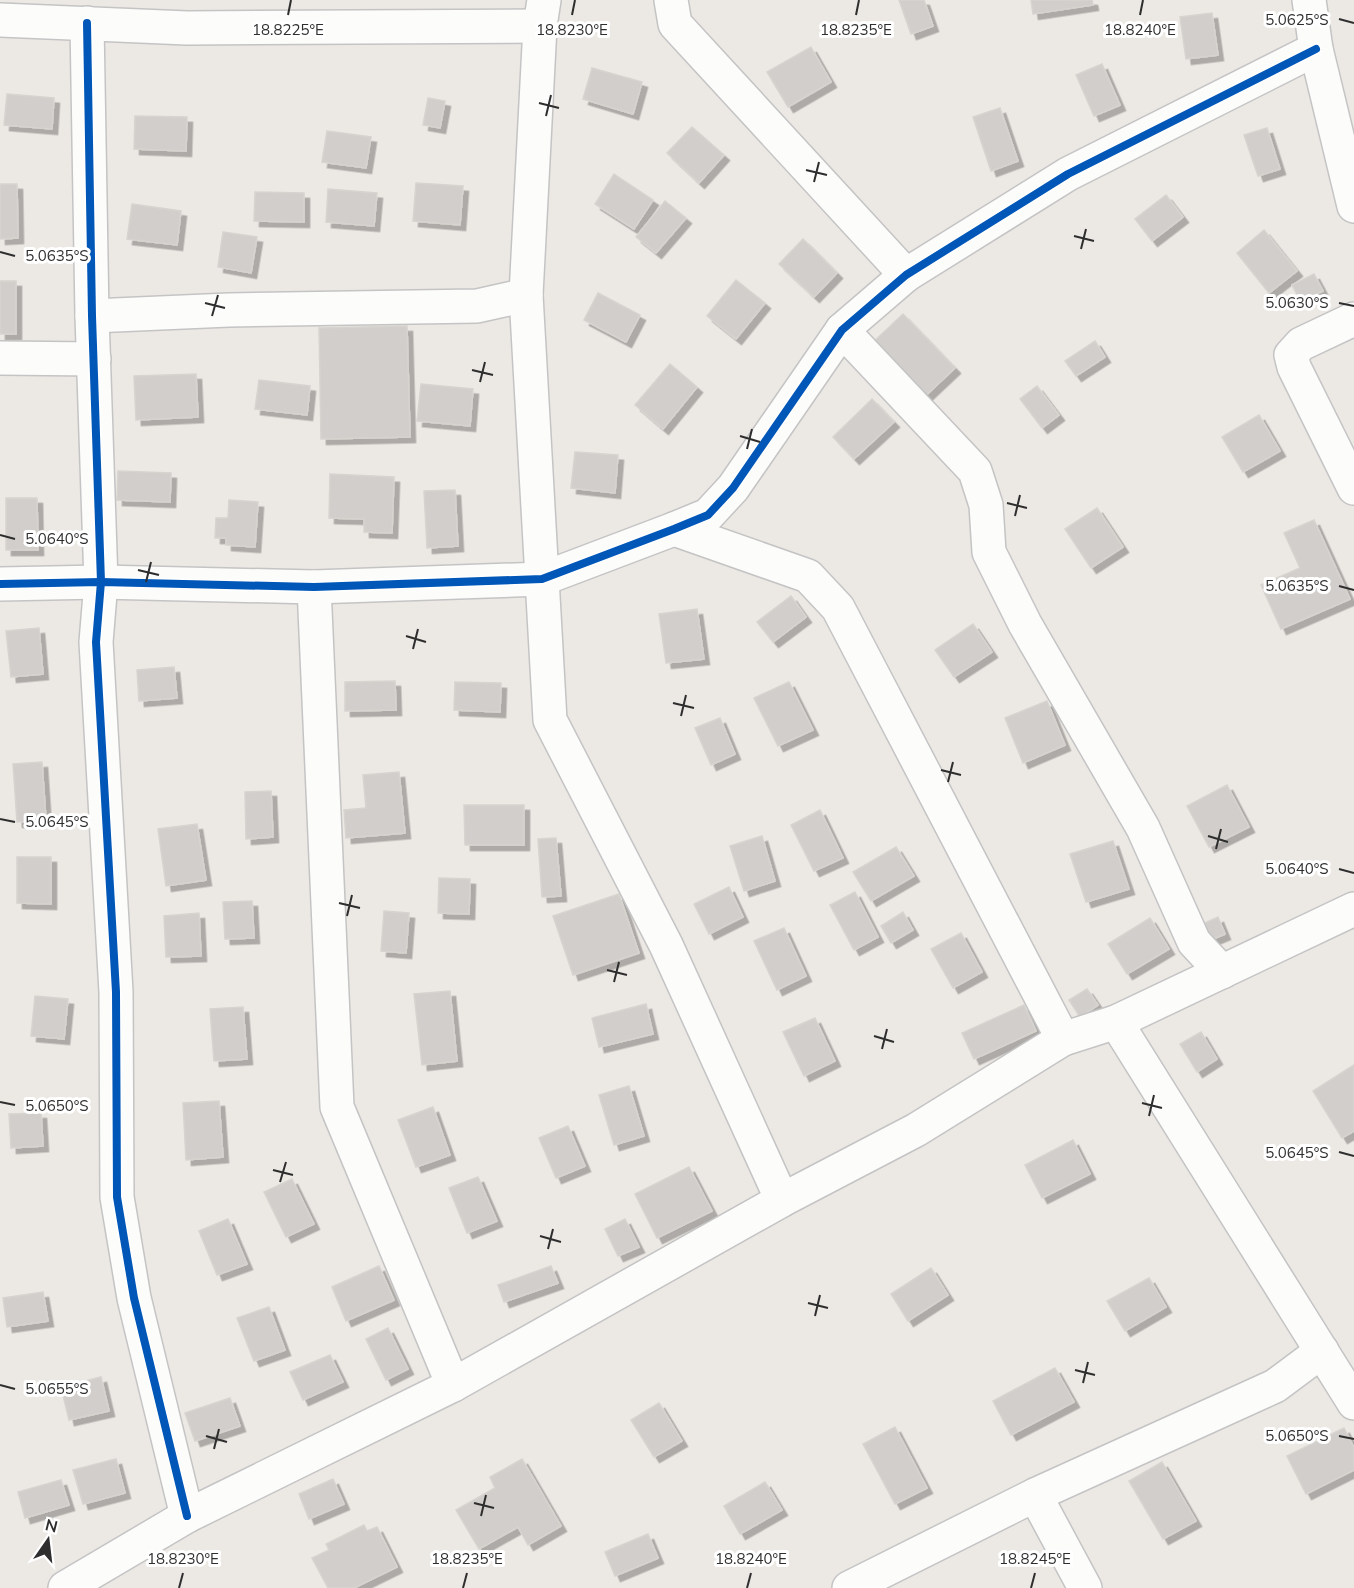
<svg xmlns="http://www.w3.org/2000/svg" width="1354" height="1588" font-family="Mulish,sans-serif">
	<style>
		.building { fill: #d1cecb; stroke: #d7d4d0; stroke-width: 1.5; filter: url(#shadow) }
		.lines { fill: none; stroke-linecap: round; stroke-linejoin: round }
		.minor-casing { stroke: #c5c4c5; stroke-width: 36 }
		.minor { stroke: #fcfcfb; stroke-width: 33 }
		.cycleway-casing { stroke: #fff; stroke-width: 11 }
		.cycleway { stroke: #0057b8; stroke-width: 8 }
		.ticks { fill: none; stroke: #2e2e2e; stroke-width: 2 }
		.ticks-label { font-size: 15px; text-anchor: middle; fill: #2e2e2e; stroke: #fff; stroke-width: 6; stroke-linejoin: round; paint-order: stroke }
	</style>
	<defs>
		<filter id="shadow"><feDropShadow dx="5.5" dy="5.5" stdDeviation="0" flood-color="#0004"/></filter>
	</defs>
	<rect width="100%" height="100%" fill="#ece8e4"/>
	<g class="building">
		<path d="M899,0H924L933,26L911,34Z"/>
		<path d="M1031,0H1092L1093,5L1033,14Z"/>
		<path d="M1212,13L1218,55L1186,59L1180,17Z"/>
		<path d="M811,47L831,82L788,107L767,72Z"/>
		<path d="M1102,64L1120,105L1094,116L1076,75Z"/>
		<path d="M592,68L642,82L633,114L583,99Z"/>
		<path d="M7,94L54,98L52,129L4,125Z"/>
		<path d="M428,98L445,101L440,128L423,125Z"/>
		<path d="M1000,108L1018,161L991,171L973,117Z"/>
		<path d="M135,116L187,117L186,151L134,149Z"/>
		<path d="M692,127L724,155L699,183L667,153Z"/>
		<path d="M1267,128L1280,169L1258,176L1244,135Z"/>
		<path d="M327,131L371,137L366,168L322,162Z"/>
		<path d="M614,174L653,200L634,229L595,204Z"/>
		<path d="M416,183L463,186L460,225L413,221Z"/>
		<path d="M0,184H17L18,238L0,239Z"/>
		<path d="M328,189L377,193L374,226L326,222Z"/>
		<path d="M255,192L304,193V222L254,221Z"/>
		<path d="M1166,195L1183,217L1152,241L1135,219Z"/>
		<path d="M665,201L686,218L656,253L636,237Z"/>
		<path d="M132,204L181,211L177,245L127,239Z"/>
		<path d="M1264,230L1297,271L1269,293L1237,253Z"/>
		<path d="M223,232L257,237L251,273L218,267Z"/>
		<path d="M803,239L837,273L814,297L779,264Z"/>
		<path d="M1314,274L1323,291L1301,302L1292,285Z"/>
		<path d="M736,280L765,303L736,339L707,316Z"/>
		<rect x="0" y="281" width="16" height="53"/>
		<path d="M598,293L640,315L626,342L584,320Z"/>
		<path d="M903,314L955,368L921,400L869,346Z"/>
		<path d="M407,326L410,437L321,439L319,328Z"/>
		<path d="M1095,341L1105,357L1076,376L1065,361Z"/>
		<path d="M670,364L697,387L663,429L635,405Z"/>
		<path d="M196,374L198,417L136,420L134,376Z"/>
		<path d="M259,380L310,386L307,415L255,409Z"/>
		<path d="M421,384L473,389L470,426L417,421Z"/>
		<path d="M1037,386L1059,415L1042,428L1020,399Z"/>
		<path d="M872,399L894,422L854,459L833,437Z"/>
		<path d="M1259,415L1280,451L1243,472L1222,437Z"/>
		<path d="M575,452L618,455L615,493L571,488Z"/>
		<path d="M118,471L171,473L170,502L117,500Z"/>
		<path d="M330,474L394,477L392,533L364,532V519L329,518Z"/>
		<path d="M455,490L458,546L427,548L424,491Z"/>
		<path d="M6,498H37L38,550H6Z"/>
		<path d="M229,500L258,502L255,547L226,545V538H215L216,518H228Z"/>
		<path d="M1097,508L1123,547L1091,568L1065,529Z"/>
		<path d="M1314,520L1350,599L1281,629L1261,585L1300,568L1284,533Z"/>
		<path d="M791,596L806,617L773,642L757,622Z"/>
		<path d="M697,609L704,659L666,663L659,614Z"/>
		<path d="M973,624L992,652L954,677L935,650Z"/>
		<path d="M39,628L43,674L11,677L6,631Z"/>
		<path d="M174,667L177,698L139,701L137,670Z"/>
		<path d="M395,681L396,710L345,711V682Z"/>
		<path d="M455,682L501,683L500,712L454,710Z"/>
		<path d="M789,682L813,730L778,746L754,698Z"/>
		<path d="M1047,701L1065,745L1023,763L1005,718Z"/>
		<path d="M720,718L735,754L711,765L695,728Z"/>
		<path d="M42,762L46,820L17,822L13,764Z"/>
		<path d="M399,772L405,833L346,838L344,810L366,808L363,775Z"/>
		<path d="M1227,785L1249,827L1209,847L1187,806Z"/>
		<path d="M271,791L273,837L246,839L245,792Z"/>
		<path d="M464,805H524V845H465Z"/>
		<path d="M820,810L843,858L814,871L791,825Z"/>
		<path d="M197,824L206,880L166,886L158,829Z"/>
		<path d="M762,836L775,881L744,891L730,846Z"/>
		<path d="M556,838L561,896L542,897L538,839Z"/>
		<path d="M1113,841L1129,889L1086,902L1070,854Z"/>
		<path d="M896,847L914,876L871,901L853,872Z"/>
		<path d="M17,857H51V904L17,903Z"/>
		<path d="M439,878L470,879L469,914L438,913Z"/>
		<path d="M729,887L743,917L709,934L694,904Z"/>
		<path d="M855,892L878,937L854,950L830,905Z"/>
		<path d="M619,894L639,953L573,975L553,916Z"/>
		<path d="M252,901L254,938L225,939L223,902Z"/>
		<path d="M384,911L409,913L406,953L381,951Z"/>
		<path d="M903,912L913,930L891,943L881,926Z"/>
		<path d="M199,913L201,956L166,957L164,916Z"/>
		<path d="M1218,917L1225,934L1201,944L1194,928Z"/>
		<path d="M1150,918L1169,949L1127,974L1108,944Z"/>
		<path d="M784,928L806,976L777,990L754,941Z"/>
		<path d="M961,933L982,972L953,988L931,949Z"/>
		<path d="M1087,989L1098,1005L1080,1017L1069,1000Z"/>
		<path d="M450,991L457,1061L422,1065L414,994Z"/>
		<path d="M35,996L68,999L64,1039L31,1036Z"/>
		<path d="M646,1004L653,1034L599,1047L592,1018Z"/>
		<path d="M1024,1005L1036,1031L974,1059L962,1033Z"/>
		<path d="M243,1007L247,1059L214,1061L210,1009Z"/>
		<path d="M815,1018L835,1061L804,1076L783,1032Z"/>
		<path d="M1201,1032L1217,1059L1197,1072L1180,1044Z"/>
		<path d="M1354,1065V1131L1342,1138L1313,1091Z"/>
		<path d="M629,1086L644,1136L614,1145L599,1095Z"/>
		<path d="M219,1101L223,1157L186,1160L183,1103Z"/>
		<path d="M433,1107L450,1155L416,1167L398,1120Z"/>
		<path d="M41,1113L43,1146L11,1148L9,1114Z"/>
		<path d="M568,1126L585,1166L556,1178L539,1138Z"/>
		<path d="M1073,1140L1090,1174L1042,1198L1025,1165Z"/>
		<path d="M689,1167L712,1211L657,1238L635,1194Z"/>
		<path d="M478,1177L497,1221L467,1233L449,1188Z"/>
		<path d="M292,1179L314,1224L286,1237L264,1192Z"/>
		<path d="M228,1219L247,1264L217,1275L199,1231Z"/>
		<path d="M625,1219L639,1247L618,1256L605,1229Z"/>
		<path d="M379,1266L394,1300L346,1321L332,1287Z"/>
		<path d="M551,1266L558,1283L504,1302L498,1285Z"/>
		<path d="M931,1268L948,1295L908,1321L891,1294Z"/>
		<path d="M1149,1278L1166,1307L1125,1331L1107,1301Z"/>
		<path d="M43,1292L48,1321L7,1327L3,1298Z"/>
		<path d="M269,1307L285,1350L254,1361L237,1318Z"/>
		<path d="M388,1328L408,1369L386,1380L366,1339Z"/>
		<path d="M330,1355L343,1382L303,1400L290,1372Z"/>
		<path d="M1055,1368L1074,1402L1011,1435L993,1401Z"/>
		<path d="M101,1377L109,1411L69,1420L61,1387Z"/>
		<path d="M230,1398L240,1426L195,1441L185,1413Z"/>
		<path d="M659,1403L682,1441L654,1457L631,1420Z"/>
		<path d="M895,1427L927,1488L895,1504L863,1444Z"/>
		<path d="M1344,1428L1354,1448V1470L1306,1494L1287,1456Z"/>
		<path d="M116,1459L125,1493L83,1504L73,1470Z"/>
		<path d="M522,1459L561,1526L528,1545L518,1527L479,1549L456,1510L495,1488L490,1477Z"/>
		<path d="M1162,1462L1196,1521L1163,1539L1129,1481Z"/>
		<path d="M333,1479L344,1504L309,1519L299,1494Z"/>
		<path d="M61,1480L69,1505L25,1518L18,1492Z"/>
		<path d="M765,1482L782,1510L740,1534L724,1506Z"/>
		<path d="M364,1525L367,1531L377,1527L397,1567L354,1588H328L312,1558L329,1550L326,1544Z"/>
		<path d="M648,1534L658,1558L615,1576L605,1552Z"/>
	</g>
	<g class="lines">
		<g class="minor-casing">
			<g id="minor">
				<path d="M544,0L540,26L526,295L550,720L666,945L782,1200"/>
				<path d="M671,0L675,24L906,275"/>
				<path d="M1309,0L1316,49L1354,206"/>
				<path d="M0,20L187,28L540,26"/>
				<path d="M87,23L92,316L101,582L96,642L116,992L117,1197L134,1298L187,1516"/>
				<path d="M92,316L229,310L477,306L526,295"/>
				<path d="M1354,319L1301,344L1291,355L1294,367L1354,488"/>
				<path d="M842,330L975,471L986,505L989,552L1025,624L1143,828L1194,942L1222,972"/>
				<path d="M0,358L94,359"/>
				<path d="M674,529L808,576L838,608L1063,1039"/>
				<path d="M0,584L101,582L314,587L542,579L674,529L708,515L733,488L842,330L906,275L1068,174L1316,49"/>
				<path d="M314,587L337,1107L453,1385"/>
				<path d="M1116,1022L1354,1403"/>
				<path d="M1035,1495L1085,1588"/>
				<path d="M65,1588L187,1516L453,1385L782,1200L916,1130L1063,1039L1116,1022L1354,909"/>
				<path d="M849,1588L1035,1495L1275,1386L1322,1351"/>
			</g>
		</g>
		<use href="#minor" class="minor"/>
		<g class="cycleway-casing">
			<g id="cycleway">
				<path d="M87,23L92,316L101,582L96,642L116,992L117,1197L134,1298L187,1516"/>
				<path d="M0,584L101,582L314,587L542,579L674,529L708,515L733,488L842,330L906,275L1068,174L1316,49"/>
			</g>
		</g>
		<use href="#cycleway" class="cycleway"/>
	</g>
	<path class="ticks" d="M288,15L291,0M572,15L575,0M856,15L859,0M1140,15L1143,0M1339,19L1354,23M539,103L559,108M546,116L551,95M806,170L827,175M814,182L819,162M1074,236L1094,241M1081,249L1086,229M0,252L15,256M205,303L225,308M1339,303L1354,306M212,316L218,295M472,370L493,375M480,382L485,362M740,436L760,442M747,449L752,429M1007,503L1027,508M1015,516L1020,495M0,535L15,539M138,570L159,575M146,582L151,562M1339,586L1354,590M406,636L426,642M413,649L418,629M673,703L694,708M681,716L686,695M941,770L961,775M948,782L953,762M0,819L15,822M1208,836L1228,842M1216,849L1221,829M1339,869L1354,873M339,903L360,908M347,916L352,895M607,970L627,975M614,982L619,962M874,1036L894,1042M882,1049L887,1029M0,1102L15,1105M1142,1103L1162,1108M1149,1116L1154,1095M1339,1152L1354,1156M273,1170L293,1175M280,1182L286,1162M540,1236L561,1242M548,1249L553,1229M808,1303L828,1308M815,1316L820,1295M1075,1370L1095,1375M1083,1383L1088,1362M0,1385L15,1389M206,1436L227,1442M1339,1436L1354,1439M214,1449L219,1429M474,1503L494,1508M481,1516L486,1495M179,1588L183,1573M463,1588L467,1573M747,1588L751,1573M1031,1588L1035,1573"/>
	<g class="ticks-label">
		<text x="1297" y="25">5.0625°S</text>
		<text x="288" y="35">18.8225°E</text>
		<text x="572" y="35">18.8230°E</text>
		<text x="856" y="35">18.8235°E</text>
		<text x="1140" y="35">18.8240°E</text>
		<text x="57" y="261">5.0635°S</text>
		<text x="1297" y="308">5.0630°S</text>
		<text x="57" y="544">5.0640°S</text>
		<text x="1297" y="591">5.0635°S</text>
		<text x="57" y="827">5.0645°S</text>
		<text x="1297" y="874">5.0640°S</text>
		<text x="57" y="1111">5.0650°S</text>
		<text x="1297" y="1158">5.0645°S</text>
		<text x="57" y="1394">5.0655°S</text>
		<text x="1297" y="1441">5.0650°S</text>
		<text x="183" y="1564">18.8230°E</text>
		<text x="467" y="1564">18.8235°E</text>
		<text x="751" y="1564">18.8240°E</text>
		<text x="1035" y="1564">18.8245°E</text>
	</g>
	<g transform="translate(48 1540) rotate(14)" stroke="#ffffff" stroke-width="4.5" paint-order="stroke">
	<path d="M0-4.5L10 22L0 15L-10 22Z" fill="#2e2e2e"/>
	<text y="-9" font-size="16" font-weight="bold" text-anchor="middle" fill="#2e2e2e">N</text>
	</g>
</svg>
